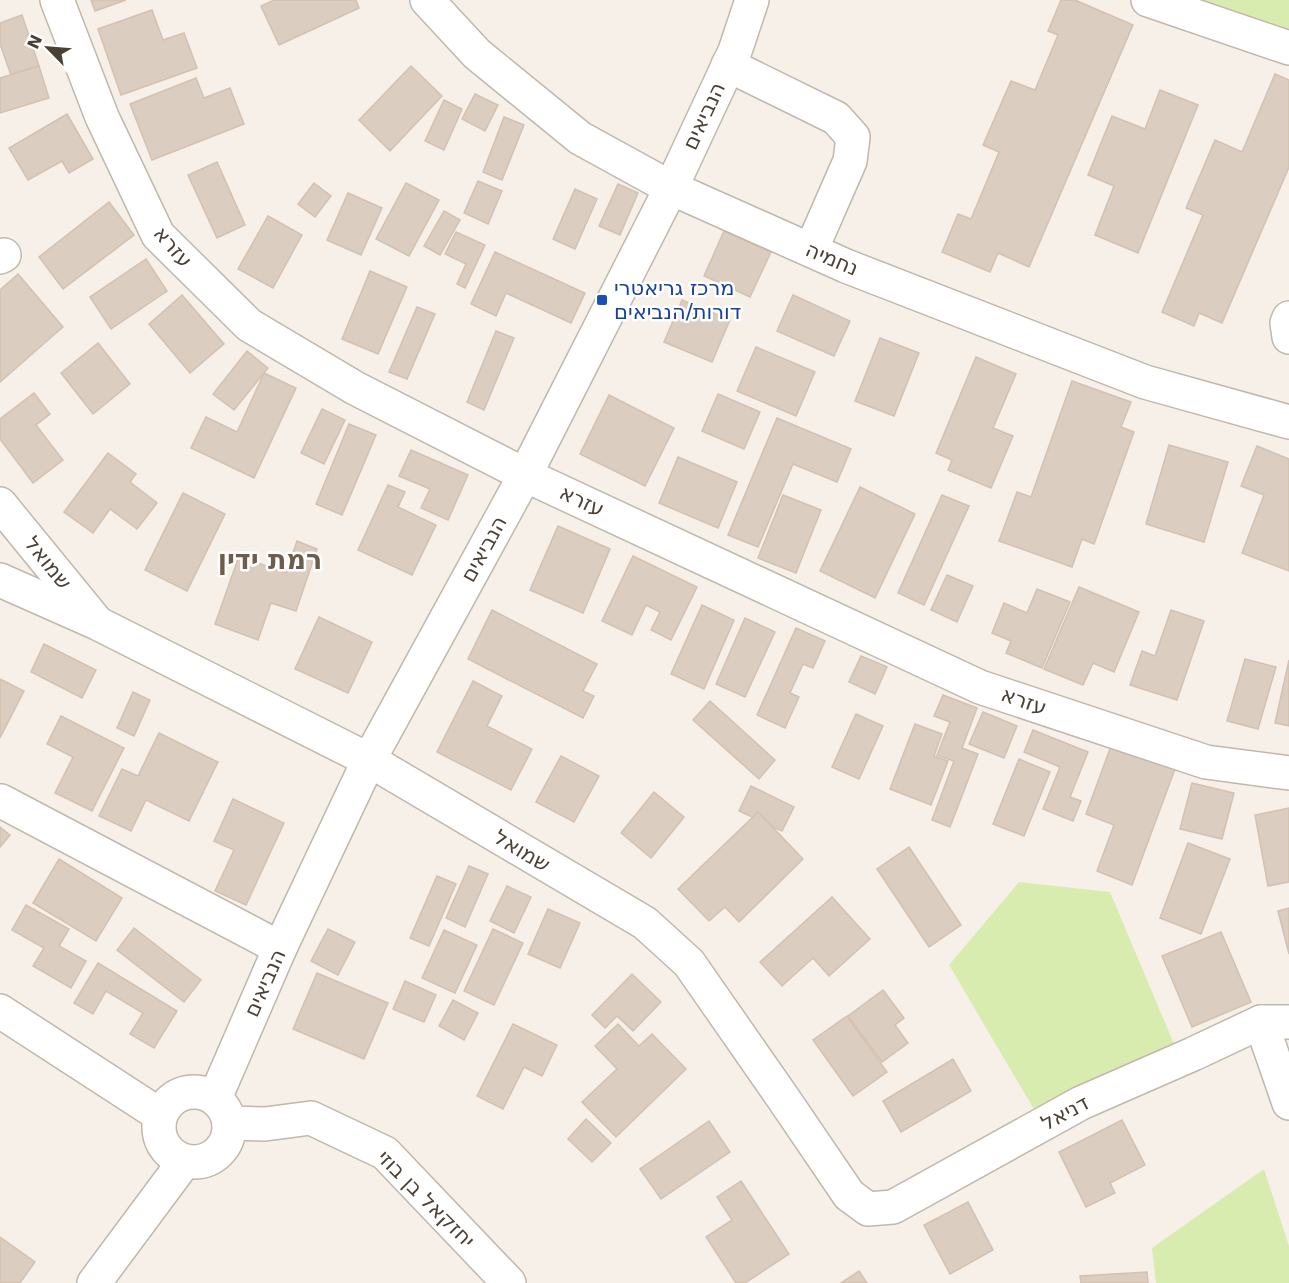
<svg xmlns="http://www.w3.org/2000/svg" width="1289" height="1283" font-family="'DejaVu Sans','Noto Sans Hebrew',sans-serif">
	<style>
		.green { fill: #d9ecaf }
		.building { fill: #dbcdc0; stroke: #d4c1b0; stroke-width: 1.5 }
		.lines { fill: none; stroke-linecap: round; stroke-linejoin: round }
		.minor-casing { stroke: #c2b7ab; stroke-width: 36 }
		.minor { stroke: #fff; stroke-width: 33 }
		.transit-dot { fill: #1a4fb4; stroke: #fff; stroke-width: 2 }
		.labels { text-anchor: middle; stroke-width: 5; stroke-linejoin: round; paint-order: stroke }
		.street-label { font-size: 21px; fill: #4a4036; stroke: #fff }
		.transit-label { font-size: 21px; fill: #164399; stroke: #fff; text-anchor: start }
		.district-label { font-size: 27px; font-weight: bold; fill: #6e5c4d; stroke: #fff }
	</style>
	<rect width="100%" height="100%" fill="#f6f0e9"/>
	<g class="green">
		<path d="M1177,0H1289V34Z"/>
		<path d="M1019,882L1110,892L1174,1044L1035,1111L949,965Z"/>
		<path d="M1264,1169L1289,1246V1283H1156L1152,1248Z"/>
	</g>
	<g class="building">
		<path d="M91,0H126L95,11Z"/>
		<path d="M274,0H356L359,8L279,45L261,6Z"/>
		<path d="M1061,0H1075L1133,25L1029,267L998,253L990,272L942,252L958,214L971,219L999,152L983,145L1011,81L1035,90L1058,35L1048,31Z"/>
		<path d="M152,10L163,40L184,33L197,68L121,95L98,29Z"/>
		<path d="M22,15L39,66L11,75L0,44V23Z"/>
		<path d="M39,66L49,98L0,113V78Z"/>
		<path d="M411,66L442,96L390,151L359,120Z"/>
		<path d="M1275,74L1289,80V167L1222,323L1199,313L1194,326L1162,312L1203,215L1186,208L1215,140L1242,152Z"/>
		<path d="M196,78L204,98L230,88L244,124L152,160L130,104Z"/>
		<path d="M1160,90L1198,105L1138,253L1095,235L1114,186L1088,175L1112,116L1145,129Z"/>
		<path d="M475,94L498,105L485,131L462,119Z"/>
		<path d="M444,100L462,109L444,150L425,141Z"/>
		<path d="M67,114L93,159L69,173L62,161L28,180L9,148Z"/>
		<path d="M504,117L524,125L502,180L483,172Z"/>
		<path d="M217,162L245,225L217,238L188,175Z"/>
		<path d="M478,181L502,191L488,224L464,213Z"/>
		<path d="M314,183L331,196L315,217L298,204Z"/>
		<path d="M406,183L439,200L409,256L376,239Z"/>
		<path d="M618,184L638,193L620,235L599,226Z"/>
		<path d="M575,189L597,199L575,249L553,239Z"/>
		<path d="M348,193L382,208L361,255L327,240Z"/>
		<path d="M109,202L134,235L63,289L39,257Z"/>
		<path d="M444,211L460,220L440,255L424,246Z"/>
		<path d="M268,216L302,235L273,288L238,269Z"/>
		<path d="M724,231L771,252L750,297L704,276Z"/>
		<path d="M456,232L485,245L465,288L457,284L466,264L445,254Z"/>
		<path d="M495,252L585,293L571,323L506,293L496,316L471,304Z"/>
		<path d="M146,259L167,291L111,329L90,297Z"/>
		<path d="M370,271L407,287L378,354L342,339Z"/>
		<path d="M18,274L63,327L0,382V290Z"/>
		<path d="M182,295L224,344L190,373L149,324Z"/>
		<path d="M793,295L850,321L834,356L777,331Z"/>
		<path d="M682,300L730,320L712,362L664,342Z"/>
		<path d="M417,307L435,314L407,379L389,372Z"/>
		<path d="M496,331L514,338L484,410L467,402Z"/>
		<path d="M880,338L919,353L894,416L855,401Z"/>
		<path d="M98,343L130,384L93,414L61,373Z"/>
		<path d="M756,347L815,372L796,416L737,391Z"/>
		<path d="M247,351L268,368L234,410L213,394Z"/>
		<path d="M976,357L1016,374L993,428L1013,436L991,488L948,470L952,460L936,453Z"/>
		<path d="M264,373L296,388L254,478L191,448L206,417L237,432Z"/>
		<path d="M1072,381L1131,402L1121,427L1134,432L1094,544L1082,539L1072,567L999,541L1017,492L1031,497Z"/>
		<path d="M34,393L50,414L36,425L63,460L33,483L0,439V419Z"/>
		<path d="M718,394L760,412L744,449L702,431Z"/>
		<path d="M609,395L674,428L645,486L580,454Z"/>
		<path d="M322,409L345,420L324,464L301,453Z"/>
		<path d="M777,418L851,449L837,482L793,464L758,547L728,535Z"/>
		<path d="M349,424L376,435L342,515L316,504Z"/>
		<path d="M1169,445L1228,462L1204,542L1146,524Z"/>
		<path d="M1257,446L1289,459V571L1242,553L1264,495L1241,486Z"/>
		<path d="M411,450L468,475L448,520L421,508L430,489L399,476Z"/>
		<path d="M108,453L136,474L130,482L157,503L137,529L110,509L93,533L64,512Z"/>
		<path d="M678,457L737,482L718,528L659,503Z"/>
		<path d="M388,485L405,492L398,507L436,525L412,575L358,550Z"/>
		<path d="M860,487L915,514L875,598L820,571Z"/>
		<path d="M183,493L225,514L187,591L145,570Z"/>
		<path d="M783,495L821,510L796,573L758,558Z"/>
		<path d="M942,495L969,506L924,605L898,593Z"/>
		<path d="M558,526L610,549L583,613L530,590Z"/>
		<path d="M297,541L317,549L296,611L271,603L258,640L215,624L239,556L286,573Z"/>
		<path d="M633,556L697,587L671,640L651,630L660,612L646,605L632,635L602,621Z"/>
		<path d="M947,575L973,586L957,622L931,610Z"/>
		<path d="M1079,587L1139,612L1114,672L1093,663L1083,685L1044,669Z"/>
		<path d="M1037,589L1070,602L1042,668L1006,653L1011,641L992,633L1004,603L1027,613Z"/>
		<path d="M702,605L734,620L704,689L671,674Z"/>
		<path d="M492,610L597,664L583,691L594,696L583,718L468,659Z"/>
		<path d="M1171,610L1204,621L1177,700L1130,685L1142,651L1155,656Z"/>
		<path d="M319,617L372,642L348,693L295,669Z"/>
		<path d="M745,618L775,632L745,697L716,684Z"/>
		<path d="M796,628L825,641L813,668L803,664L790,693L799,697L785,728L757,715Z"/>
		<path d="M44,644L96,670L82,698L31,672Z"/>
		<path d="M861,656L887,667L875,694L849,682Z"/>
		<path d="M1245,659L1276,667L1258,729L1227,721Z"/>
		<path d="M1289,660V726L1275,723Z"/>
		<path d="M0,679L24,691L0,738Z"/>
		<path d="M473,681L502,696L487,726L532,749L511,790L437,752Z"/>
		<path d="M133,692L150,700L134,736L117,728Z"/>
		<path d="M943,695L977,708L962,748L978,754L950,827L932,820L954,761L937,755L950,722L934,716Z"/>
		<path d="M710,701L775,760L759,779L693,720Z"/>
		<path d="M983,712L1017,726L1004,758L969,744Z"/>
		<path d="M856,714L883,726L859,779L832,767Z"/>
		<path d="M61,716L124,748L92,811L55,793L73,757L47,744Z"/>
		<path d="M915,724L942,734L934,756L948,761L931,805L890,789Z"/>
		<path d="M1033,730L1088,752L1070,797L1081,801L1073,821L1043,809L1060,767L1024,752Z"/>
		<path d="M159,733L218,762L189,821L146,800L131,831L99,816L122,769L138,776Z"/>
		<path d="M1111,746L1175,769L1132,885L1097,871L1114,825L1086,814Z"/>
		<path d="M561,756L599,776L574,822L536,802Z"/>
		<path d="M1019,759L1050,772L1024,836L993,824Z"/>
		<path d="M1192,783L1234,793L1222,839L1180,829Z"/>
		<path d="M751,786L794,807L782,831L739,811Z"/>
		<path d="M654,792L684,817L651,858L621,833Z"/>
		<path d="M233,799L284,823L246,905L215,891L234,850L214,841Z"/>
		<path d="M1289,808V882L1268,886L1255,815Z"/>
		<path d="M758,812L803,859L739,922L725,907L709,921L678,889Z"/>
		<path d="M0,827L10,835L0,847Z"/>
		<path d="M1188,843L1230,859L1201,934L1160,918Z"/>
		<path d="M909,847L961,925L929,947L877,869Z"/>
		<path d="M59,859L122,898L96,941L33,903Z"/>
		<path d="M469,866L488,874L465,927L446,918Z"/>
		<path d="M437,876L456,884L429,946L410,938Z"/>
		<path d="M507,886L531,897L514,933L490,921Z"/>
		<path d="M832,897L870,939L829,976L813,958L782,986L760,962Z"/>
		<path d="M26,905L69,929L59,946L86,961L71,988L33,966L44,948L12,930Z"/>
		<path d="M1289,908V954L1278,911Z"/>
		<path d="M548,909L580,923L560,968L528,954Z"/>
		<path d="M134,928L201,980L184,1002L117,950Z"/>
		<path d="M328,929L355,942L338,975L311,961Z"/>
		<path d="M493,929L523,943L494,1005L464,991Z"/>
		<path d="M444,930L477,945L455,993L422,978Z"/>
		<path d="M1221,932L1251,1002L1192,1027L1162,956Z"/>
		<path d="M98,963L177,1011L154,1048L130,1034L143,1013L106,991L93,1014L74,1003Z"/>
		<path d="M317,973L388,1003L364,1059L293,1029Z"/>
		<path d="M632,974L661,1002L633,1031L617,1016L605,1028L592,1015Z"/>
		<path d="M405,981L436,995L424,1022L393,1009Z"/>
		<path d="M883,990L904,1018L895,1025L908,1043L882,1062L848,1016Z"/>
		<path d="M453,1000L478,1013L464,1040L439,1026Z"/>
		<path d="M847,1016L887,1072L853,1096L813,1040Z"/>
		<path d="M513,1024L557,1045L542,1076L524,1067L503,1109L477,1096Z"/>
		<path d="M618,1024L639,1046L652,1034L686,1069L616,1137L582,1102L617,1069L595,1046Z"/>
		<path d="M953,1059L971,1091L901,1132L883,1101Z"/>
		<path d="M586,1119L611,1143L592,1162L568,1139Z"/>
		<path d="M1122,1120L1145,1165L1110,1183L1115,1193L1086,1207L1059,1152Z"/>
		<path d="M709,1121L730,1152L661,1199L640,1169Z"/>
		<path d="M741,1181L789,1254L745,1283H736L706,1237L732,1220L717,1197Z"/>
		<path d="M968,1202L993,1250L950,1274L924,1225Z"/>
		<path d="M0,1237L35,1262L20,1283H0Z"/>
		<path d="M859,1271L867,1283H841Z"/>
		<path d="M1147,1272L1148,1283H1081L1080,1276Z"/>
	</g>
	<g class="lines">
		<g class="minor-casing">
			<g id="minor">
				<path d="M57,0L102,117L158,235L249,325L355,388L525,475L980,687L1206,762L1289,773"/>
				<path d="M427,0L477,54L580,138L671,188L846,266L1145,382L1289,422"/>
				<path d="M1148,0L1289,48"/>
				<path d="M728,65L836,118L853,137L850,161L811,250"/>
				<path d="M0,257L4,255"/>
				<path d="M1289,318L1287,323L1289,337"/>
				<path d="M0,504L94,619"/>
				<path d="M0,580L97,623L369,760L645,923L689,963L783,1098L849,1195L868,1209L893,1207L1081,1103L1193,1054L1261,1022H1289"/>
				<path d="M1,801L280,948"/>
				<path d="M0,1011L160,1115"/>
				<path d="M1261,1022L1289,1103"/>
				<circle cx="194" cy="1127" r="35"/>
				<path d="M215,1098L280,948L369,760L525,475L671,188L735,51L752,0"/>
				<path d="M229,1123L265,1124L311,1118L385,1153L509,1283"/>
				<path d="M94,1283L184,1162"/>
			</g>
		</g>
		<use href="#minor" class="minor"/>
	</g>
	<rect class="transit-dot" x="596" y="294" width="12" height="12" rx="3"/>
	<g class="labels">
		<g class="street-label">
			<text transform="translate(704 116) rotate(-65)" y="7">הנביאים</text>
			<text transform="translate(173 247) rotate(49)" y="7">עזרא</text>
			<text transform="translate(832 259) rotate(23)" y="7">נחמיה</text>
			<text transform="translate(582 501) rotate(25)" y="7">עזרא</text>
			<text transform="translate(484 549) rotate(-61)" y="7">הנביאים</text>
			<text transform="translate(48 563) rotate(51)" y="7">שמואל</text>
			<text transform="translate(1024 701) rotate(19)" y="7">עזרא</text>
			<text transform="translate(522 851) rotate(31)" y="7">שמואל</text>
			<text transform="translate(265 983) rotate(-66)" y="7">הנביאים</text>
			<text transform="translate(1065 1113) rotate(-28)" y="7">דניאל</text>
			<text transform="translate(426 1199) rotate(45)" y="7">יחזקאל בן בוזי</text>
		</g>
		<g class="transit-label">
			<text x="614" y="295">מרכז גריאטרי<tspan x="614" dy="24">דורות/הנביאים</tspan></text>
		</g>
		<g class="district-label">
			<text x="270" y="569">רמת ידין</text>
		</g>
	</g>
	<g transform="translate(48 48) rotate(295)" stroke="#ffffff" stroke-width="4.5" paint-order="stroke">
	<path d="M0-4.5L10 22L0 15L-10 22Z" fill="#4a4036"/>
	<text y="-9" font-size="16" font-weight="bold" text-anchor="middle" fill="#4a4036">N</text>
	</g>
</svg>
